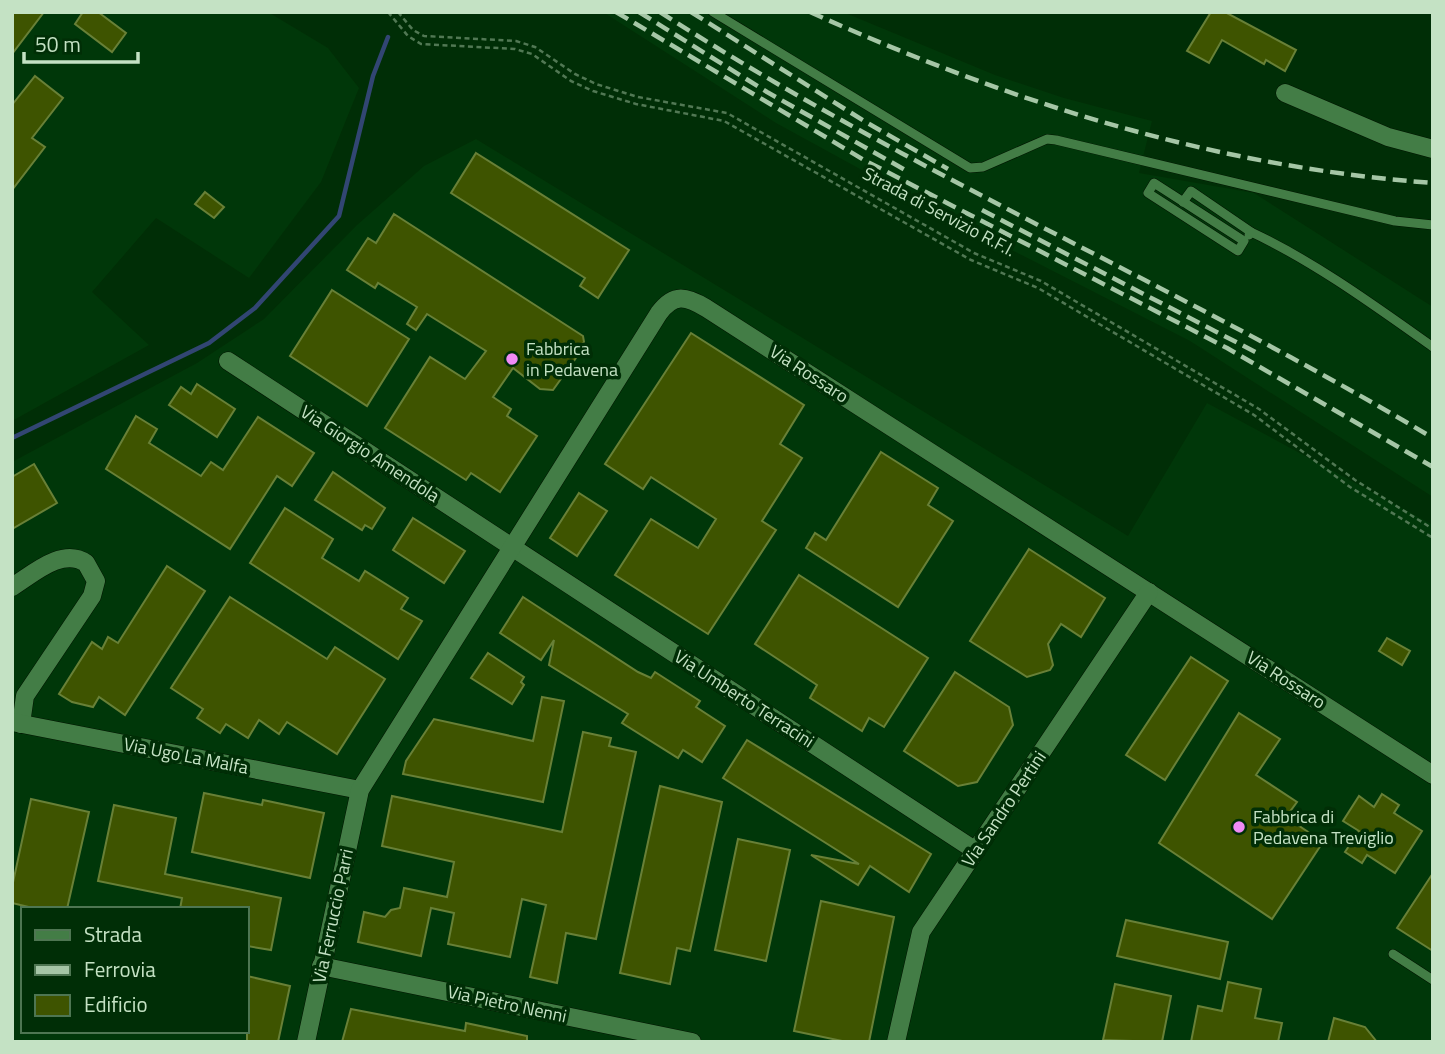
<svg xmlns="http://www.w3.org/2000/svg" width="1445" height="1054" font-family="'Titillium Web',sans-serif">
	<style>
		.built { fill: #003709; fill-rule: evenodd }
		.lines { fill: none; stroke-linecap: round; stroke-linejoin: round }
		.stream { stroke: #324673; stroke-width: 4.5 }
		.building { fill: #3e5400; stroke: #688037; stroke-width: 2 }
		.lane-casing { stroke: #001400; stroke-width: 10 }
		.street-casing { stroke: #001400; stroke-width: 19 }
		.path { stroke: #517854; stroke-width: 2.5; stroke-dasharray: 5 3.5; stroke-linecap: butt }
		.lane { stroke: #437d46; stroke-width: 9 }
		.street { stroke: #437d46; stroke-width: 18 }
		.rail { stroke: #a5c6a6; stroke-width: 4.5; stroke-dasharray: 14 7; stroke-linecap: butt }
		.poi-dot { fill: #f08bf6; stroke: #002e06; stroke-width: 2.5 }
		.labels { text-anchor: middle; stroke-width: 7; stroke-linejoin: round; paint-order: stroke }
		.street-label { font-size: 18px; fill: #c4e2c4; stroke: #002e06 }
		.poi-label { font-size: 18px; fill: #c4e2c4; stroke: #002e06; text-anchor: start }
	</style>
	<rect width="100%" height="100%" fill="#002e06"/>
	<g class="built">
		<path d="M12,12H268L328,48L359,88L321,182L249,278L156,218L92,292L149,345L12,421Z"/>
		<path d="M603,12H843L995,75L1064,98L1152,121L1139,173L1254,193L1433,307V497L1190,341L955,221L776,123Z"/>
		<path d="M476,139L1128,536L1207,403L1433,525V1042H12V462L197,363L264,319L357,225L424,166ZM23,909H247V1031H23Z"/>
	</g>
	<g class="lines">
		<path class="stream" d="M12,438L209,343L255,308L339,216L373,76L388,37"/>
	</g>
	<g class="building">
		<path d="M12,12H44L12,54Z"/>
		<path d="M83,12H98L126,33L112,52L75,24Z"/>
		<path d="M1211,12H1225L1296,50L1285,71L1266,60L1264,64L1222,40L1209,63L1187,51Z"/>
		<path d="M35,76L63,98L32,138L45,147L12,190V105Z"/>
		<path d="M476,153L629,250L598,298L580,286L585,278L451,193Z"/>
		<path d="M205,192L224,207L214,218L195,204Z"/>
		<path d="M394,214L583,336L584,342L578,350L581,351L553,390L540,389L513,368L493,397L511,409L507,416L537,436L500,492L471,473L466,480L385,428L430,357L465,379L486,351L427,314L416,330L407,324L417,307L378,283L375,288L347,270L368,238L376,243Z"/>
		<path d="M332,290L409,339L367,406L290,356Z"/>
		<path d="M691,333L804,405L780,444L802,458L762,521L776,530L708,634L615,575L651,519L698,548L716,519L651,477L643,489L605,464Z"/>
		<path d="M197,384L235,409L217,437L169,405L181,387L191,394Z"/>
		<path d="M136,416L157,429L149,443L201,476L211,462L223,470L258,417L314,453L292,486L277,476L230,549L106,469Z"/>
		<path d="M881,452L938,488L928,505L953,521L898,607L806,548L815,533L826,540Z"/>
		<path d="M34,464L57,503L12,529V477Z"/>
		<path d="M333,472L385,508L372,529L365,525L362,530L315,500Z"/>
		<path d="M579,493L607,511L577,556L550,538Z"/>
		<path d="M285,508L333,539L322,558L359,581L365,571L408,598L401,609L422,621L398,659L250,563Z"/>
		<path d="M413,518L465,551L444,583L393,550Z"/>
		<path d="M1029,549L1105,598L1081,637L1061,624L1048,644L1053,665L1050,670L1027,677L970,641Z"/>
		<path d="M167,566L205,591L125,715L99,697L93,707L72,702L59,694L92,642L102,649L108,637L118,643Z"/>
		<path d="M799,575L928,658L884,727L869,718L862,731L810,698L817,685L755,644Z"/>
		<path d="M230,597L327,659L335,647L385,679L337,754L287,722L279,734L259,720L248,738L226,724L220,733L197,718L203,709L171,688Z"/>
		<path d="M523,597L638,672L651,678L655,672L700,701L696,707L725,726L702,762L683,750L678,758L622,723L628,714L549,665L554,640L541,660L500,633Z"/>
		<path d="M1387,638L1410,651L1402,665L1379,651Z"/>
		<path d="M488,653L524,677L521,682L524,685L512,704L471,678Z"/>
		<path d="M1191,657L1228,681L1165,780L1126,755Z"/>
		<path d="M955,672L1009,707L1013,725L977,782L958,786L904,751Z"/>
		<path d="M542,697L564,701L543,802L403,774L406,761L434,719L533,741Z"/>
		<path d="M1239,713L1280,739L1256,775L1297,802L1286,817L1323,842L1272,919L1159,843Z"/>
		<path d="M583,732L611,738L609,746L636,752L596,939L566,933L557,983L530,977L546,905L522,899L510,957L448,944L454,913L431,908L421,956L358,942L364,912L385,917L391,910L400,908L404,888L447,897L454,862L382,846L392,796L562,832Z"/>
		<path d="M747,740L931,854L909,892L870,866L858,885L811,855L859,864L723,778Z"/>
		<path d="M660,786L722,802L690,951L677,948L670,984L620,973Z"/>
		<path d="M204,793L262,805L263,800L324,813L310,878L192,852Z"/>
		<path d="M1382,794L1399,805L1394,813L1422,831L1395,873L1367,855L1362,863L1345,852L1359,831L1343,821L1359,796L1374,807Z"/>
		<path d="M31,799L89,812L67,909H37L12,903V887Z"/>
		<path d="M114,805L176,818L165,874L281,898L271,950L247,946V909H180L182,898L98,881Z"/>
		<path d="M738,839L790,850L766,961L715,950Z"/>
		<path d="M1433,873V951L1397,928Z"/>
		<path d="M821,901L894,917L869,1042H847L794,1031Z"/>
		<path d="M1126,920L1228,942L1220,979L1117,956Z"/>
		<path d="M247,976L290,986L278,1042H247Z"/>
		<path d="M1228,982L1261,989L1255,1018L1282,1023L1278,1042H1191L1198,1006L1222,1011Z"/>
		<path d="M1115,984L1171,996L1162,1042L1103,1040Z"/>
		<path d="M351,1009L465,1031L466,1023L527,1036V1042H342Z"/>
		<path d="M1334,1018L1365,1027L1377,1042H1328Z"/>
	</g>
	<g class="lines">
		<g class="lane-casing">
			<g id="lane">
				<path d="M713,12L970,168L983,167L1047,139L1056,140L1395,221L1433,225"/>
				<path d="M1154,183L1244,241L1238,251L1148,193Z"/>
				<path d="M1183,202L1191,191L1251,232L1249,235"/>
				<path d="M1251,232C1315,262 1375,306 1433,347"/>
				<path d="M1393,954L1433,980"/>
			</g>
		</g>
		<g class="street-casing">
			<g id="street">
				<path d="M1285,93L1388,137L1433,149"/>
				<path d="M228,361L976,851"/>
				<path d="M12,587C33,574 62,547 86,563L96,581L92,596L25,696L21,724"/>
				<path d="M12,722L360,790"/>
				<path d="M321,966L692,1042"/>
				<path d="M306,1042L360,790L659,313C674,293 686,296 706,308L1433,775"/>
				<path d="M896,1042L921,932L1149,592"/>
			</g>
		</g>
		<g class="path">
			<path d="M388,12L408,36L421,44L515,49L532,54L571,81L593,91L636,104L724,121L971,260L1038,288L1254,415L1350,487L1433,538"/>
			<path d="M398,12L413,30L424,36L516,41L535,47L575,74L596,84L638,97L727,113L974,253L1041,281L1259,409L1355,480L1433,529"/>
		</g>
		<use href="#lane" class="lane"/>
		<use href="#street" class="street"/>
		<g class="rail">
			<path d="M616,12L864,160L1227,348L1433,467"/>
			<path d="M639,12L767,92L907,171"/>
			<path d="M660,12C908,172 1180,287 1433,438"/>
			<path d="M691,12L864,121L948,169"/>
			<path d="M810,12C1010,102 1213,167 1433,183"/>
			<path d="M982,210L1261,355"/>
		</g>
	</g>
	<g class="poi-dot">
		<circle cx="512" cy="359" r="7"/>
		<circle cx="1239" cy="827" r="7"/>
	</g>
	<g class="labels">
		<g class="street-label">
			<text transform="translate(939 212) rotate(28)" y="6">Strada di Servizio R.F.I.</text>
			<text transform="translate(809 374) rotate(33)" y="6">Via Rossaro</text>
			<text transform="translate(370 454) rotate(33)" y="6">Via Giorgio Amendola</text>
			<text transform="translate(1286 680) rotate(33)" y="6">Via Rossaro</text>
			<text transform="translate(744 699) rotate(33)" y="6">Via Umberto Terracini</text>
			<text transform="translate(186 756) rotate(11)" y="6">Via Ugo La Malfa</text>
			<text transform="translate(1004 809) rotate(-56)" y="6">Via Sandro Pertini</text>
			<text transform="translate(333 916) rotate(-78)" y="6">Via Ferruccio Parri</text>
			<text transform="translate(507 1004) rotate(12)" y="6">Via Pietro Nenni</text>
		</g>
		<g class="poi-label">
			<text x="526" y="355">Fabbrica<tspan x="526" dy="21">in Pedavena</tspan></text>
			<text x="1253" y="823">Fabbrica di<tspan x="1253" dy="21">Pedavena Treviglio</tspan></text>
		</g>
	</g>
	<rect width="1445" height="1054" fill="none" stroke="#c4e2c4" stroke-width="28"/>
	<rect x="21" y="907" width="228" height="126" fill="#002e06" stroke="#4e7652" stroke-width="2"/>
	<rect x="35" y="930" width="35" height="10" fill="#437d46" stroke="#4e7652" stroke-width="2"/>
	<text x="84" y="942" font-size="21" fill="#c4e2c4">Strada</text>
	<rect x="35" y="965" width="35" height="10" fill="#a5c6a6" stroke="#4e7652" stroke-width="2"/>
	<text x="84" y="977" font-size="21" fill="#c4e2c4">Ferrovia</text>
	<rect x="35" y="995" width="35" height="21" fill="#3e5400" stroke="#4e7652" stroke-width="2"/>
	<text x="84" y="1012" font-size="21" fill="#c4e2c4">Edificio</text>
	<path d="M24 52v10h114v-10" fill="none" stroke="#c4e2c4" stroke-width="3.5"/>
	<text x="35" y="52" font-size="21" fill="#c4e2c4" stroke="#002e06" stroke-width="5" paint-order="stroke">50 m</text>
</svg>
